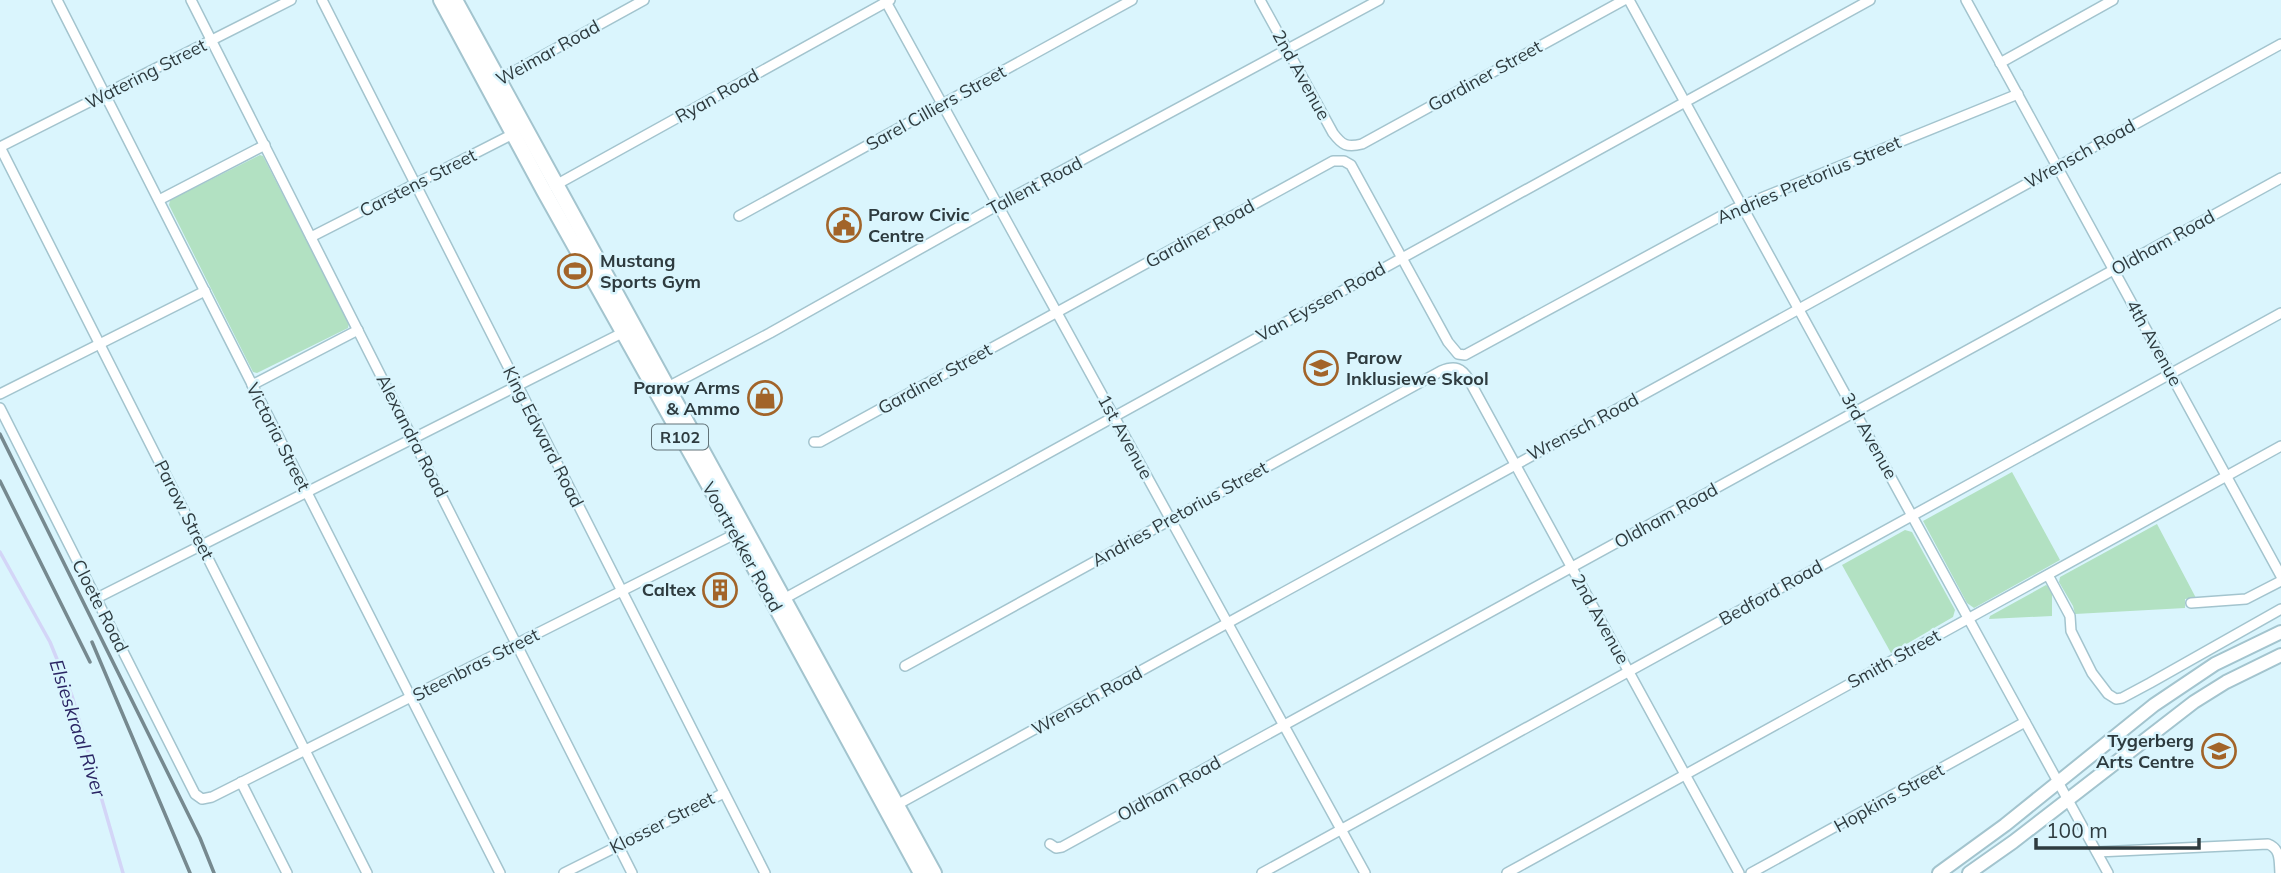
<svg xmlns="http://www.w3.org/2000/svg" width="2281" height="873" font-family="Mulish,sans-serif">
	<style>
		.green { fill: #b2e1c2 }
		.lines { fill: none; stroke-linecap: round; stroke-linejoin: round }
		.stream { stroke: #d3d5f7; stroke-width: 3.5 }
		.minor-casing { stroke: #a3c4ce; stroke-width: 12 }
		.secondary-casing { stroke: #a3c4ce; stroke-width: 16 }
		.primary-casing { stroke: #a3c4ce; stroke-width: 18 }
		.minor { stroke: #fff; stroke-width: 9 }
		.secondary { stroke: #fff; stroke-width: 12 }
		.primary { stroke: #fff; stroke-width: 14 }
		.rail { stroke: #76898f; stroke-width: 3.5 }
		.labels { text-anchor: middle; stroke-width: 5; stroke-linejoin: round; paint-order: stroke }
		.shield { fill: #daf5fd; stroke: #627378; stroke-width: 2 }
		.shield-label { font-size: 16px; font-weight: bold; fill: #2e3b3f }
		.street-label { font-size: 18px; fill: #2e3b3f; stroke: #daf5fd }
		.poi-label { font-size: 18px; font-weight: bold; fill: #2e3b3f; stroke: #daf5fd; text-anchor: start }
		.water-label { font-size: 19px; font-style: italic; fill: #2b2564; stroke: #daf5fd }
	</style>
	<rect width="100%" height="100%" fill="#daf5fd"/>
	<g class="green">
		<path d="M260,155L263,156L349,323L348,328L257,373L253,372L169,205L170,200Z"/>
		<path d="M2012,472L2060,560L1974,608L1967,603L1923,521Z"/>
		<path d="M2157,524L2196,598L2185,599V608L2075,614L2073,606L2059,582L2060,577Z"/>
		<path d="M1905,530L1912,532L1955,610L1953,617L1891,653L1842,565Z"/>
		<path d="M2046,585L2049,587L2052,593V616L1989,619L1990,616Z"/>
	</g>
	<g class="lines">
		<path class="stream" d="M0,552L50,642L72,696L123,873"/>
		<g class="minor-casing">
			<g id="minor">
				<path d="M57,0L500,873"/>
				<path d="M191,0L632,873"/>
				<path d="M322,0L765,873"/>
				<path d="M885,0L1365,873"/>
				<path d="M1260,0L1333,133C1342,145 1347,148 1362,144L1624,0"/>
				<path d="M1629,0L2108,873"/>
				<path d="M1966,0L2281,576"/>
				<path d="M2000,63L2113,0"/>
				<path d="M495,82L644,0"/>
				<path d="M0,147L367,873"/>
				<path d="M0,147L291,0"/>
				<path d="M554,186L890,0"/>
				<path d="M159,200L265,145"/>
				<path d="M739,216L1132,0"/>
				<path d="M311,237L515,133"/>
				<path d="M252,385L358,330"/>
				<path d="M664,389L770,333L998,205L1379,0"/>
				<path d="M0,394L205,291"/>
				<path d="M0,408L195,794L202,799L212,797L739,532"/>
				<path d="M814,442H820L1333,161H1344L1351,165L1448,342L1458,354L1465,355L1734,209L2018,94"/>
				<path d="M2048,575L2070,616L2071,631L2092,673L2108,694L2116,699L2122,698L2150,683L2281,609"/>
				<path d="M97,598L626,331"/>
				<path d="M780,601L1870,0"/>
				<path d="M2191,603L2246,599L2281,581"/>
				<path d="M905,666L1441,371C1455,365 1462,368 1469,380L1739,873"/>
				<path d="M241,782L287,873"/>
				<path d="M893,807L2281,44"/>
				<path d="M1050,844L1056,848L1062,847L2281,178"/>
				<path d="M2097,852L2268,844C2281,849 2279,861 2280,873"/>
				<path d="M564,873L724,793"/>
				<path d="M1262,873L2281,313"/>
				<path d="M1507,873L2281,446"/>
				<path d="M1751,873L2025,722"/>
			</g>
		</g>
		<g class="secondary-casing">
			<g id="secondary">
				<path d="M1939,873L2005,825L2154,705L2215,664L2281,632"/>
				<path d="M1969,873L2013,842L2194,702L2226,682L2281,655"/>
			</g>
		</g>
		<g class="primary-casing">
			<g id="primary">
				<path d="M441,0L544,191L730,523L921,873"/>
				<path d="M455,0L934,873"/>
			</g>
		</g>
		<use href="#minor" class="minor"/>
		<use href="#secondary" class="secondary"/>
		<use href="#primary" class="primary"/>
		<g class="rail">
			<path d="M0,434L200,838L214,873"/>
			<path d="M0,481L90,662"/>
			<path d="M92,642L190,873"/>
		</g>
	</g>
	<defs>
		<g id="civic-ring" transform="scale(1.75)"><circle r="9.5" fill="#daf5fd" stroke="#a26429" stroke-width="1.5"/><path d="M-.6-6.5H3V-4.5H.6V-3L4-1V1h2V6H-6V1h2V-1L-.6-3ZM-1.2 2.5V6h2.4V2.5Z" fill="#a26429"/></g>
		<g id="stadium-ring" transform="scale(1.75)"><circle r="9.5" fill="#daf5fd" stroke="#a26429" stroke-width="1.5"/><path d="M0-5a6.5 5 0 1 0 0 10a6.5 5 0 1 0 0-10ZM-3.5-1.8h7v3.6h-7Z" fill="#a26429"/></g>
		<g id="school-ring" transform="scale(1.75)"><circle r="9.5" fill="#daf5fd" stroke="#a26429" stroke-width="1.5"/><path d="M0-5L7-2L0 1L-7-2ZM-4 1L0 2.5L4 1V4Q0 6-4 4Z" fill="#a26429"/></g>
		<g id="shop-ring" transform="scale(1.75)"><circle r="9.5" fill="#daf5fd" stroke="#a26429" stroke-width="1.5"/><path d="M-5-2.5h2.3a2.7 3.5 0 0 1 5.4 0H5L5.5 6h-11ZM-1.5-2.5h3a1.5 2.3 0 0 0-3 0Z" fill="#a26429"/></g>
		<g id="building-ring" transform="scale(1.75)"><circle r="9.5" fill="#daf5fd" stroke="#a26429" stroke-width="1.5"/><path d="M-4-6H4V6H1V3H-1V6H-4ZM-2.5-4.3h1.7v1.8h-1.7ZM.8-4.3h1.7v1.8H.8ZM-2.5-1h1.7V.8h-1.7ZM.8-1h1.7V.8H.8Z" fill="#a26429"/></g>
	</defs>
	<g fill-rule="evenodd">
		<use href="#civic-ring" x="844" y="225"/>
		<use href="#stadium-ring" x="575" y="271"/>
		<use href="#school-ring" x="1321" y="368"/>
		<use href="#shop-ring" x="765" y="398"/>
		<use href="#building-ring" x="720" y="590"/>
		<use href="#school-ring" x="2219" y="751"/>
	</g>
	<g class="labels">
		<rect class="shield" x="652" y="424.5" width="56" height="25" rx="5"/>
		<g class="shield-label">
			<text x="680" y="443">R102</text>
		</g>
		<g class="street-label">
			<text transform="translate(548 53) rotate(-29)" y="6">Weimar Road</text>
			<text transform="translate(146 74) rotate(-27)" y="6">Watering Street</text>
			<text transform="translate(1301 75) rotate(61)" y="6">2nd Avenue</text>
			<text transform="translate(1485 76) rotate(-29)" y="6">Gardiner Street</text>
			<text transform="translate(717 96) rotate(-29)" y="6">Ryan Road</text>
			<text transform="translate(936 108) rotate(-29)" y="6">Sarel Cilliers Street</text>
			<text transform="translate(2080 154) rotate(-29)" y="6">Wrensch Road</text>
			<text transform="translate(1809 180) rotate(-23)" y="6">Andries Pretorius Street</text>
			<text transform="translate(418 183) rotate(-27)" y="6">Carstens Street</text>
			<text transform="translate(1035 186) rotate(-28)" y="6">Tallent Road</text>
			<text transform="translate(1200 234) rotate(-29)" y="6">Gardiner Road</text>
			<text transform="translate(2163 243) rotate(-29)" y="6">Oldham Road</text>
			<text transform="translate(1321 302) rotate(-29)" y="6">Van Eyssen Road</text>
			<text transform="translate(2154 343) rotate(61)" y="6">4th Avenue</text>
			<text transform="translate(935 379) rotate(-29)" y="6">Gardiner Street</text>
			<text transform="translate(1583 427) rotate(-28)" y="6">Wrensch Road</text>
			<text transform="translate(412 436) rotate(63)" y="6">Alexandra Road</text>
			<text transform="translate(1869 436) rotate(61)" y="6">3rd Avenue</text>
			<text transform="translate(278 437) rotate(63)" y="6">Victoria Street</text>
			<text transform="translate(543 437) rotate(63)" y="6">King Edward Road</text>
			<text transform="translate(1125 437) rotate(61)" y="6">1st Avenue</text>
			<text transform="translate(184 510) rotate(63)" y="6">Parow Street</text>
			<text transform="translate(1180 514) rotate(-29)" y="6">Andries Pretorius Street</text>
			<text transform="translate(1666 516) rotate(-29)" y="6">Oldham Road</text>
			<text transform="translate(742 547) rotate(61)" y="6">Voortrekker Road</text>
			<text transform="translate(1771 593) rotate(-29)" y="6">Bedford Road</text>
			<text transform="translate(100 606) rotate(63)" y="6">Cloete Road</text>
			<text transform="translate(1600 619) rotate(61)" y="6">2nd Avenue</text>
			<text transform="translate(1894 659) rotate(-29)" y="6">Smith Street</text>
			<text transform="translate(476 665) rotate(-27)" y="6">Steenbras Street</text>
			<text transform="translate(1087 701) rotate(-29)" y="6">Wrensch Road</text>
			<text transform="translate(1169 789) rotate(-29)" y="6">Oldham Road</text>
			<text transform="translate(1889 798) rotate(-29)" y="6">Hopkins Street</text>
			<text transform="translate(662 823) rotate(-27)" y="6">Klosser Street</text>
		</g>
		<g class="poi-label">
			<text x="868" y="221">Parow Civic<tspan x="868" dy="21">Centre</tspan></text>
			<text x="600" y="267">Mustang<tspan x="600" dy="21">Sports Gym</tspan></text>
			<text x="1346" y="364">Parow<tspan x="1346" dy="21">Inklusiewe Skool</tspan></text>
			<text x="740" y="394" text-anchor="end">Parow Arms<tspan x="740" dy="21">&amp; Ammo</tspan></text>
			<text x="696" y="596" text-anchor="end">Caltex</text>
			<text x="2194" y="747" text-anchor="end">Tygerberg<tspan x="2194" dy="21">Arts Centre</tspan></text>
		</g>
		<g class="water-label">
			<text transform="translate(78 728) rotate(72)" y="7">Elsieskraal River</text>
		</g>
	</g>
	<path d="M2036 838v10h163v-10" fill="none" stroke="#2e3b3f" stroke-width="3.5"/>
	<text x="2046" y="838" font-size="21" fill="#2e3b3f" stroke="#daf5fd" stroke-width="5" paint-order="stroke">100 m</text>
</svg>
